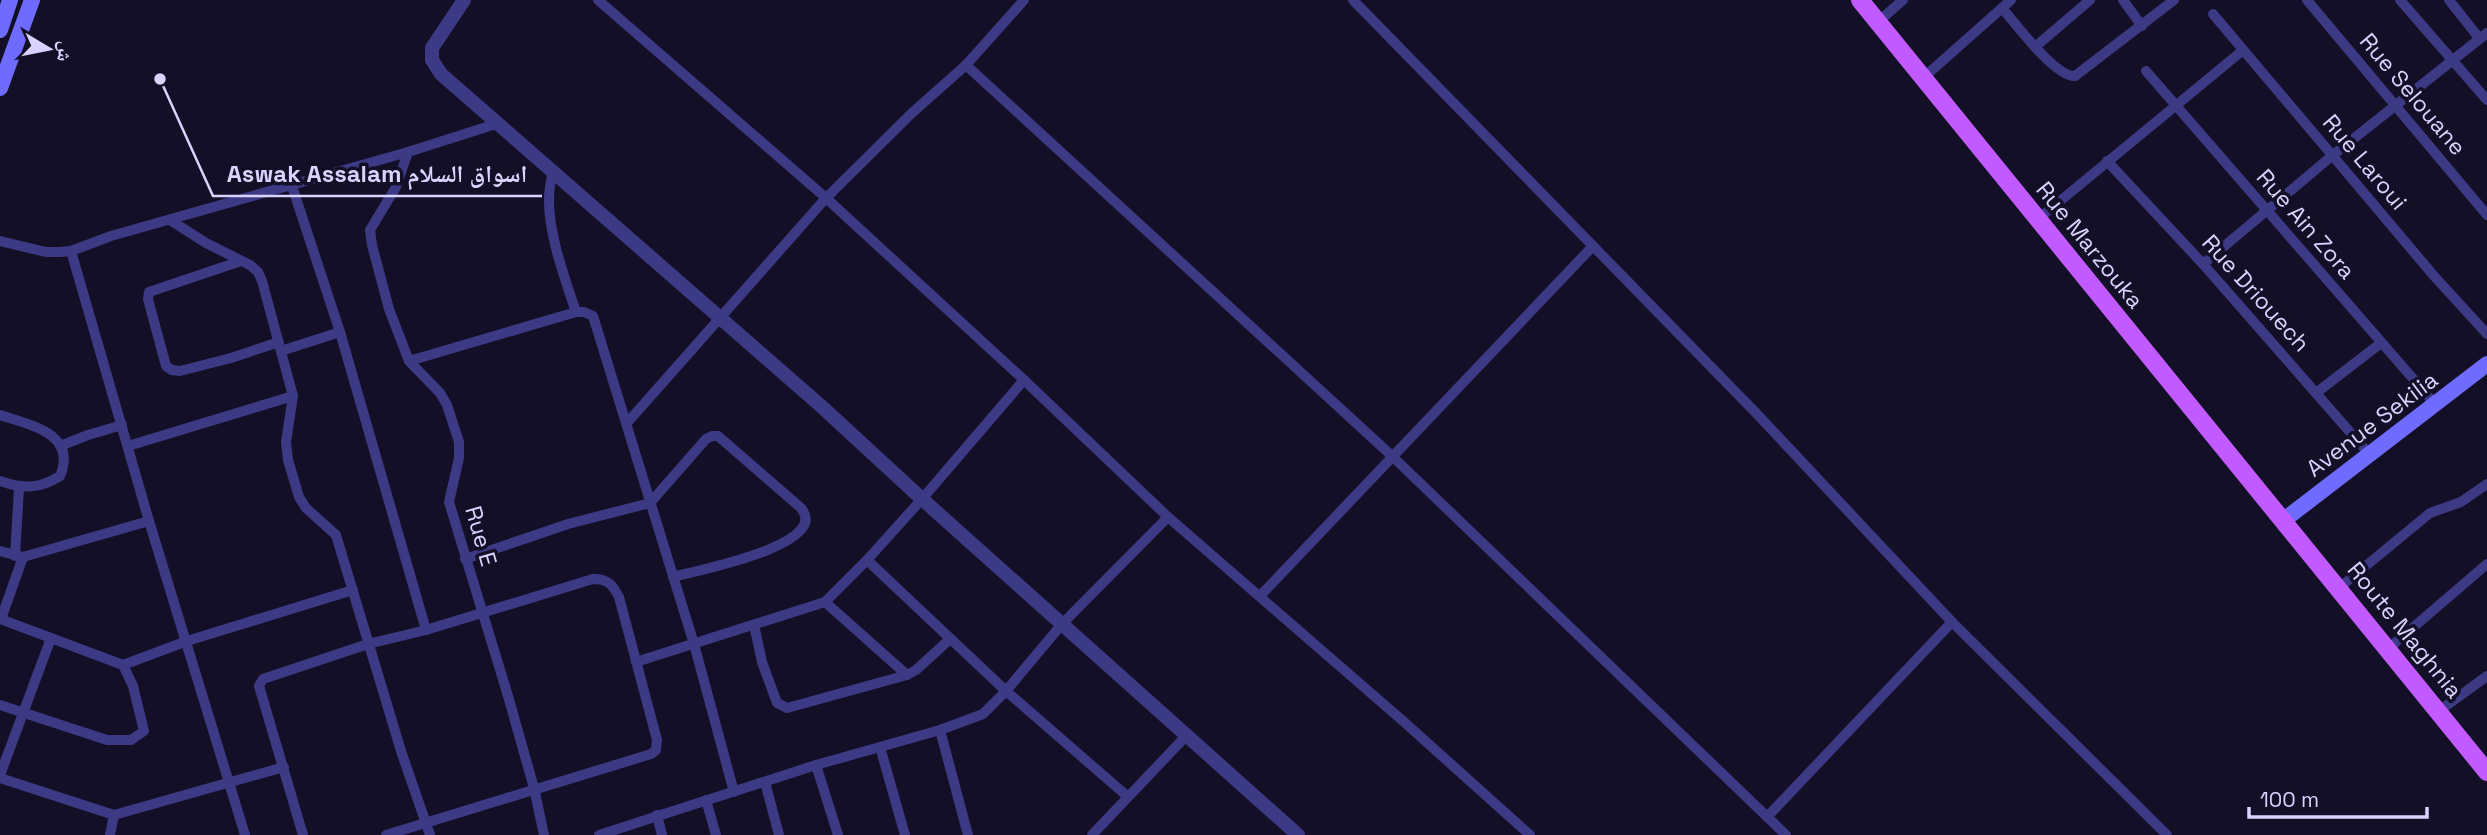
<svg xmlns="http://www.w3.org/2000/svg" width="2487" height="835" font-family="'Space Grotesk','Noto Naskh Arabic',sans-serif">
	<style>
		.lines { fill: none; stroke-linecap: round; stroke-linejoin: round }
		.minor { stroke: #3d3a85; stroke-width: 10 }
		.tertiary { stroke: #3d3a85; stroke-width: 14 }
		.secondary { stroke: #6f6bff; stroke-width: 16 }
		.primary { stroke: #c25bff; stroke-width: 18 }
		.labels { text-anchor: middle; stroke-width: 7; stroke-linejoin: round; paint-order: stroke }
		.street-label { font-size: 23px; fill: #d9d4ff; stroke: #130f26 }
		.leader { fill: none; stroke: #d9d4ff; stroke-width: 2.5 }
		.callout-dot { fill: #d9d4ff; stroke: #130f26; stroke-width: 2.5 }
		.callout-label { font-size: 24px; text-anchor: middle; font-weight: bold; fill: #d9d4ff; stroke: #130f26; stroke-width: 7; stroke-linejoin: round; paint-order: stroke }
	</style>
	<rect width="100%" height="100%" fill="#130f26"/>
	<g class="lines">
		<g class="minor">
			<path d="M598,0L826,198L1024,380L1168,517L1403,721L1530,835"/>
			<path d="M1353,0L1757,414L1952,622L2167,835"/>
			<path d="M2123,0L2142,26"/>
			<path d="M2307,0L2487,215"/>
			<path d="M2400,0L2487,100"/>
			<path d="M2449,0L2479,38"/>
			<path d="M2002,8C2015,23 2055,77 2075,76L2174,0"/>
			<path d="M2213,14L2434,276L2487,334"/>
			<path d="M1878,22L1903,0"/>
			<path d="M2035,47L2090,0"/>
			<path d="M966,65L1392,456L1786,835"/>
			<path d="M2146,71L2435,404"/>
			<path d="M1923,78L2011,0"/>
			<path d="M408,152L396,187L370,230L372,245L389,309L409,361L440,393L447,405L459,442V458L449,502L508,696L534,788L544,835"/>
			<path d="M2107,161L2203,264L2370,455"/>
			<path d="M553,171C551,180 549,189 549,198C548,233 565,279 576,312"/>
			<path d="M291,183L340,332L426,630"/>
			<path d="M170,220L206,243L250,265L258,272L262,281L293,396L286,442L288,460L299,497L306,508L336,535L401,751L430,835"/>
			<path d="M2037,220L2242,51"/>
			<path d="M0,241L46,252H60L71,251L111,236L408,152L499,123"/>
			<path d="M71,251L149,521L245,835"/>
			<path d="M241,261L149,292L148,299L166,366L172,370L180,371L231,358L279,342"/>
			<path d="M2203,264L2333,155L2487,33"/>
			<path d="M281,351L340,332"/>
			<path d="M409,361L576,312H584L593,316L694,644L734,792"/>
			<path d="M2316,393L2381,343"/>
			<path d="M0,415C29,425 78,433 60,476C40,489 22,489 0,481"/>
			<path d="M627,423L826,198L913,112L966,65L1024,0"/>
			<path d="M60,446L88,435L122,425"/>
			<path d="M128,446L293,396"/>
			<path d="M0,551L23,557L149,521"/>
			<path d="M15,556L19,488"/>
			<path d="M465,559L568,524L650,503L706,439L712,436H718L801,508C832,545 695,571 673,577"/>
			<path d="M867,560L1006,691L1127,796"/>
			<path d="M2339,588L2430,513L2461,502L2487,484"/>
			<path d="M1260,596L1593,246"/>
			<path d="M825,602L907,675"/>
			<path d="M0,619L123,665L133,686L144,731L131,740H107L0,705"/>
			<path d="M1,619L23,557"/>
			<path d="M754,625L762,662L777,703L787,708L907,675L916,670L950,639"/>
			<path d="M2388,649L2487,564"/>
			<path d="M636,662L825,602L867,560L922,499L1024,380"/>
			<path d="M123,665L187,641L353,590"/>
			<path d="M2439,711L2487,676"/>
			<path d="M940,730L968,835"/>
			<path d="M880,747L905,835"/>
			<path d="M816,765L838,835"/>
			<path d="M0,775L51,638"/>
			<path d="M0,778L114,815L284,767"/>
			<path d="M765,782L779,835"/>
			<path d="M706,800L716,835"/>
			<path d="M657,815L662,835"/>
			<path d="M1767,817L1952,622"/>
			<path d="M110,835L114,815"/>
			<path d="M303,835L259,686L263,679L368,644L426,630L593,579C608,579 612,584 619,597L657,740L656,750L651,754L386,835"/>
			<path d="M599,835L816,765L940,730L983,714L1006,691L1062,624L1168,517"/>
			<path d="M1092,835L1187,735"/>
		</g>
		<path class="tertiary" d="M464,0L432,48V60L441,74L821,406L922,499L1298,835"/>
		<g class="secondary">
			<path d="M0,30L10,0"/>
			<path d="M0,88L32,0"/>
			<path d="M2284,520L2487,364"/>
		</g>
		<path class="primary" d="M1860,0L2487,772"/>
	</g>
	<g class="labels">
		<g class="street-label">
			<text transform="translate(2413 94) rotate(50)" y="8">Rue Selouane</text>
			<text transform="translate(2365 162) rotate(50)" y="8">Rue Laroui</text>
			<text transform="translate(2306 224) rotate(49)" y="8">Rue Ain Zora</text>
			<text transform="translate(2090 245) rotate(51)" y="8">Rue Marzouka</text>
			<text transform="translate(2256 293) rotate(48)" y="8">Rue Driouech</text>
			<text transform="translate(2372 424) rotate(-37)" y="8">Avenue Sekilia</text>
			<text transform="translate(481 536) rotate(74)" y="8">Rue E</text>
			<text transform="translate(2405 630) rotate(51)" y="8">Route Maghnia</text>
		</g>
	</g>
	<path class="leader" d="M160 79L213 196H542"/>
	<circle class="callout-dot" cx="160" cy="79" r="7"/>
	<g class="callout-label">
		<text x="377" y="182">Aswak Assalam اسواق السلام</text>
	</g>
	<g transform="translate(49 49) rotate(100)" stroke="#130f26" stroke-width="5" paint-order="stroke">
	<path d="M0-5L12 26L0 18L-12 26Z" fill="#d9d4ff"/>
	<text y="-10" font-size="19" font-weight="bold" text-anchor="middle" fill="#d9d4ff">ش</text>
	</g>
	<path d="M2249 807v10h178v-10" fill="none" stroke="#d9d4ff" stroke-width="3.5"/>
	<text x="2260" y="807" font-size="21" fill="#d9d4ff" stroke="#130f26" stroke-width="5" paint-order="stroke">100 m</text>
</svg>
